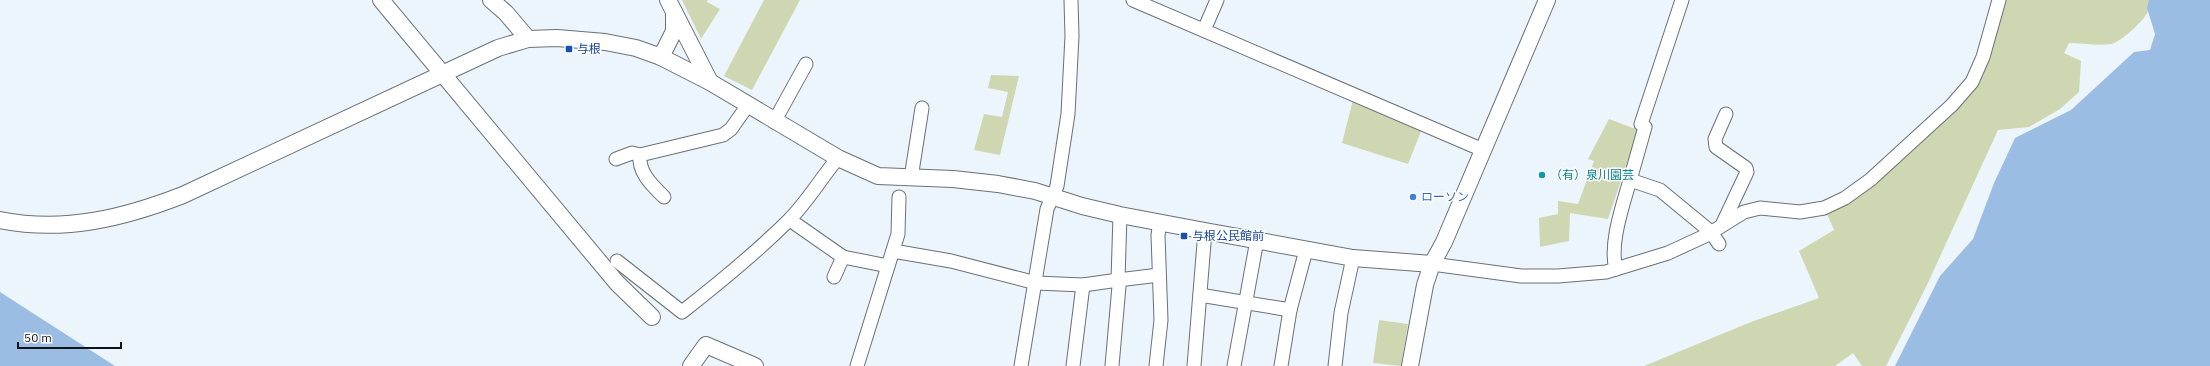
<svg xmlns="http://www.w3.org/2000/svg" width="2210" height="366" font-family="'IBM Plex Sans','Noto Sans JP',sans-serif">
	<style>
		.green { fill: #ced7b1 }
		.water { fill: #9bbde3 }
		.lines { fill: none; stroke-linecap: round; stroke-linejoin: round }
		.minor-casing { stroke: #6a7177; stroke-width: 15 }
		.tertiary-casing { stroke: #6a7177; stroke-width: 18 }
		.minor { stroke: #fff; stroke-width: 13 }
		.tertiary { stroke: #fff; stroke-width: 16 }
		.transit-dot { fill: #1a4fb4; stroke: #fff; stroke-width: 1.5 }
		.culture-dot { fill: #0f9aa8; stroke: #fff; stroke-width: 1.5 }
		.shop-dot { fill: #3f7fe0; stroke: #fff; stroke-width: 1.5 }
		.labels { text-anchor: middle; stroke-width: 3; stroke-linejoin: round; paint-order: stroke }
		.transit-label { font-size: 12px; fill: #164399; stroke: #fff; text-anchor: start }
		.culture-label { font-size: 12px; fill: #0d838f; stroke: #fff; text-anchor: start }
		.shop-label { font-size: 12px; fill: #366cbe; stroke: #fff; text-anchor: start }
	</style>
	<rect width="100%" height="100%" fill="#ecf5fc"/>
	<g class="green">
		<path d="M682,0H708L707,2L720,9L701,39Z"/>
		<path d="M764,0H800L752,90L724,76Z"/>
		<path d="M2001,0H2152C2153,14 2123,41 2111,44C2098,46 2082,43 2069,43L2064,53L2081,61L2079,92L2060,109L2029,127L1998,130L1927,285L1886,366H1862L1853,353L1835,366H1644L1751,322L1819,298L1799,251L1834,230L1827,214L1959,104Z"/>
		<path d="M991,75L1019,76L1000,155L974,150L984,114L1002,117L1008,92L988,88Z"/>
		<path d="M1353,100L1422,129L1408,164L1342,143Z"/>
		<path d="M1609,119L1638,130L1608,219L1570,213L1569,241L1540,247L1539,218L1558,214V201L1578,204L1594,161L1588,159Z"/>
		<path d="M1379,320L1408,324L1401,366L1373,363Z"/>
	</g>
	<g class="water">
		<path d="M2149,0H2210V366H1895L1940,276L1973,239L1994,183L2015,138L2071,110L2134,52L2150,50L2155,34L2147,8Z"/>
		<path d="M0,292L115,366H0Z"/>
	</g>
	<g class="lines">
		<g class="minor-casing">
			<g id="minor">
				<path d="M1133,0L1483,150"/>
				<path d="M1682,0L1641,124L1645,127L1630,180L1660,190L1711,232L1719,244"/>
				<path d="M1204,30L1217,0"/>
				<path d="M774,122L806,64"/>
				<path d="M640,155C638,173 653,186 664,197"/>
				<path d="M616,159L632,153L640,155L723,135L731,129L748,105"/>
				<path d="M911,178L922,108"/>
				<path d="M1120,215L1118,280L1159,275"/>
				<path d="M790,220L843,257L888,266"/>
				<path d="M1723,223L1747,172L1746,168L1716,147L1715,139L1726,114"/>
				<path d="M893,251L951,261L1036,283L1083,285L1118,280L1119,286L1112,366"/>
				<path d="M617,261L682,312C719,283 756,253 789,220C808,201 821,178 838,158"/>
				<path d="M1432,264L1521,276H1558L1606,272L1668,253L1707,235L1744,212L1760,208L1800,212L1824,208L1845,198L1870,180L1952,105L1972,82L1983,57L1999,0"/>
				<path d="M1616,269C1609,244 1623,205 1630,180"/>
				<path d="M834,277L843,257"/>
				<path d="M1200,295L1290,310L1281,366"/>
				<path d="M1290,310L1306,250"/>
				<path d="M857,366L898,234L899,197"/>
				<path d="M1021,366L1047,209L1057,186L1068,114L1072,36L1071,0"/>
				<path d="M1073,366L1083,285"/>
				<path d="M1156,366L1161,320L1158,235L1160,222"/>
				<path d="M1194,366L1205,231"/>
				<path d="M1234,366L1257,240"/>
				<path d="M1335,366L1341,313L1353,258"/>
			</g>
		</g>
		<g class="tertiary-casing">
			<g id="tertiary">
				<path d="M381,0L617,283L652,317"/>
				<path d="M491,0L506,13L528,39"/>
				<path d="M668,0L710,82"/>
				<path d="M661,57L674,31V12"/>
				<path d="M0,220C64,233 124,218 183,195L498,48L528,39L557,38L605,42L636,48L661,57L710,82L838,158L878,176L953,179L998,184L1035,191L1082,206L1120,215L1205,231L1353,258L1432,264"/>
				<path d="M691,366L706,345L755,366"/>
				<path d="M1410,366L1425,285L1432,264L1444,242L1547,0"/>
			</g>
		</g>
		<use href="#minor" class="minor"/>
		<use href="#tertiary" class="tertiary"/>
	</g>
	<g class="transit-dot">
		<rect x="565" y="45" width="8" height="8" rx="2"/>
		<rect x="1180" y="232" width="8" height="8" rx="2"/>
	</g>
	<circle class="culture-dot" cx="1542" cy="175" r="4"/>
	<circle class="shop-dot" cx="1413" cy="197" r="4"/>
	<g class="labels">
		<g class="transit-label">
			<text x="577" y="53">与根</text>
			<text x="1192" y="240">与根公民館前</text>
		</g>
		<g class="culture-label">
			<text x="1550" y="179">（有）泉川園芸</text>
		</g>
		<g class="shop-label">
			<text x="1421" y="201">ローソン</text>
		</g>
	</g>
	<path d="M18 342v6h103v-6" fill="none" stroke="#101315" stroke-width="2"/>
	<text x="24" y="342" font-size="12" fill="#101315" stroke="#ffffff" stroke-width="3" paint-order="stroke">50 m</text>
</svg>
